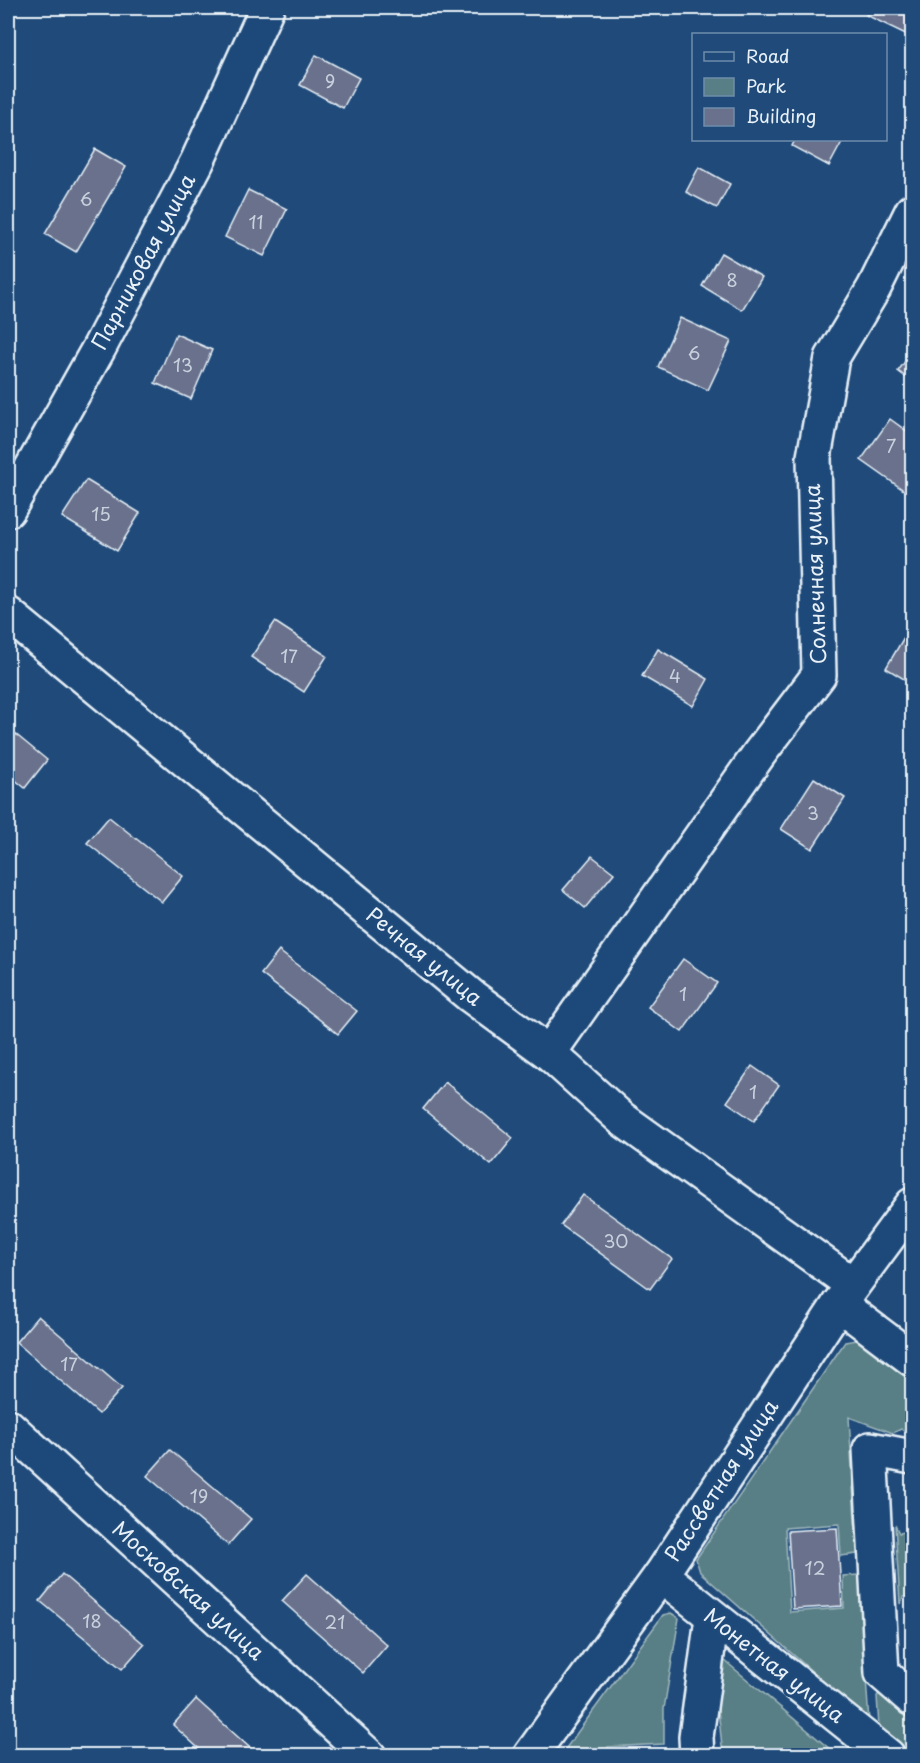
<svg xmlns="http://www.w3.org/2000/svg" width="920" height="1763" font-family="'Playpen Sans',sans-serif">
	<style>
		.green { fill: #587f85; stroke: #a0b8be; stroke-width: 1.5 }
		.building { fill: #69718c; stroke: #e8f1f8; stroke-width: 1.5 }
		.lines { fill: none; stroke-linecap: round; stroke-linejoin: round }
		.minor-casing { stroke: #e8f1f8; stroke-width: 38 }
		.minor { stroke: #1f4a7a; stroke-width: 33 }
		.labels { text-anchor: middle; stroke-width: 6; stroke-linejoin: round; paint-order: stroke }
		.number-label { font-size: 18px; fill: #c8d1dd }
		.street-label { font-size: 21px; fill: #e8f1f8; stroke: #1f4a7a }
	</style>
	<rect width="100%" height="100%" fill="#1f4a7a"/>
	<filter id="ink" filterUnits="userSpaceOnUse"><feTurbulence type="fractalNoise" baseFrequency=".0167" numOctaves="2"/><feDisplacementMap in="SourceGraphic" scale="12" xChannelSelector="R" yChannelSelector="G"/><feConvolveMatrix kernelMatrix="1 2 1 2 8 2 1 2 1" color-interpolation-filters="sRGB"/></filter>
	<g filter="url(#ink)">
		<g class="green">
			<path d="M857,1340L912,1382L911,1433L901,1429L893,1433L849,1417L857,1554L841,1556L839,1524L785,1528L790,1612L844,1608L843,1576L859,1575L869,1722L700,1572L696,1559L845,1342Z"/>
			<path d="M895,1525L899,1533L912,1531V1594L903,1597L900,1604Z"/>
			<path d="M671,1613L679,1618L664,1709V1744L608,1747V1755H561L663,1615Z"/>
			<path d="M718,1655L837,1755H723L713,1663Z"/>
			<path d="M880,1693L912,1719V1754L879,1727L877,1696Z"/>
		</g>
		<g class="building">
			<path d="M870,8H912V37L866,15Z"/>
			<path d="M316,55L359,78L343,108L300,85Z"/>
			<path d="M795,140H843L829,166L792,146Z"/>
			<path d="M95,149L126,167L76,252L45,234Z"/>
			<path d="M699,167L730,184L717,208L686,192Z"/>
			<path d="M248,190L287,209L264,256L225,237Z"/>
			<path d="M721,253L762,277L742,310L702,286Z"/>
			<path d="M680,318L731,341L708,390L658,367Z"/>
			<path d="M176,334L212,350L191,399L155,383Z"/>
			<path d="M912,352V382L898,371Z"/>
			<path d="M890,419L912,435V482L905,491L861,460Z"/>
			<path d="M86,480L140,513L117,551L62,517Z"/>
			<path d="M275,622L327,656L304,692L251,657Z"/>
			<path d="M907,632L912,635V684L886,668Z"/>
			<path d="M658,649L708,679L693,706L642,676Z"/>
			<path d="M8,728L47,760L25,788L8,774Z"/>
			<path d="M814,778L845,798L812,849L781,829Z"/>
			<path d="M109,817L183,876L162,902L87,843Z"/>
			<path d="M592,856L614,873L585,908L563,890Z"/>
			<path d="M279,951L357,1011L338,1034L261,974Z"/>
			<path d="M683,959L717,983L682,1032L648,1007Z"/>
			<path d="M752,1066L779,1085L754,1121L727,1102Z"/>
			<path d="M445,1082L513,1138L491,1165L423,1109Z"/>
			<path d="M583,1195L672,1259L650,1289L561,1225Z"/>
			<path d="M38,1316L122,1388L99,1414L16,1342Z"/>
			<path d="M170,1450L251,1519L228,1545L147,1476Z"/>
			<path d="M837,1528L842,1606L793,1609L788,1531Z"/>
			<path d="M62,1574L144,1644L122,1669L40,1601Z"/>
			<path d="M307,1574L387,1645L363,1673L282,1601Z"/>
			<path d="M196,1699L259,1756H207L173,1725Z"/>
			<path d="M665,1750V1756H614V1753Z"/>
		</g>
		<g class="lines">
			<g class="minor-casing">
				<g id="minor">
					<path d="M8,510L99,348L197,162L267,8"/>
					<path d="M8,614L471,996L549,1053L622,1119L852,1284"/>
					<path d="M549,1053L759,754L819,675L814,457L832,358L874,288L912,211"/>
					<path d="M839,1304L912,1359"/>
					<path d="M8,1426L369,1756"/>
					<path d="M912,1457L870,1449L882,1673L912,1699"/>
					<path d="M661,1575L888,1756"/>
					<path d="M530,1756L661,1575L839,1304L912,1205"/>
					<path d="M697,1756L696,1737L712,1618"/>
				</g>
			</g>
			<use href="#minor" class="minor"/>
		</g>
	</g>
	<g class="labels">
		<g class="number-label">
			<text x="330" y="88">9</text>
			<text x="86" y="206">6</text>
			<text x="256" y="229">11</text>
			<text x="732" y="287">8</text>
			<text x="694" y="360">6</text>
			<text x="183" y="372">13</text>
			<text x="891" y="453">7</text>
			<text x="101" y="521">15</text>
			<text x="289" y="663">17</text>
			<text x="675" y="683">4</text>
			<text x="813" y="820">3</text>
			<text x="683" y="1001">1</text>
			<text x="753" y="1099">1</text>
			<text x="616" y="1248">30</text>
			<text x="69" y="1371">17</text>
			<text x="199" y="1503">19</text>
			<text x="815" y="1575">12</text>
			<text x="92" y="1628">18</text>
			<text x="335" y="1629">21</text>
		</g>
		<g class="street-label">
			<text transform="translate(144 262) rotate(-62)" y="7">Парниковая улица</text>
			<text transform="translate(816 574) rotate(-92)" y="7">Солнечная улица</text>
			<text transform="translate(424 957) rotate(39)" y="7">Речная улица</text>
			<text transform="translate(722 1481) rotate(-57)" y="7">Рассветная улица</text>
			<text transform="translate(188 1591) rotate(42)" y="7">Московская улица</text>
			<text transform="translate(774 1666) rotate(38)" y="7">Монетная улица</text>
		</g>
	</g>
	<rect width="920" height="1763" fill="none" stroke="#1f4a7a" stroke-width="30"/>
	<rect x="15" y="15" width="890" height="1733" fill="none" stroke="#e8f1f8" stroke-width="2" filter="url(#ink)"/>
	<rect x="692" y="33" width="195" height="108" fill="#1f4a7a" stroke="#6f8dac" stroke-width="1.5"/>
	<rect x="704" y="52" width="30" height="9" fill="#1f4a7a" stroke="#6f8dac" stroke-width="1.5"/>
	<text x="746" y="63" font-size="18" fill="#e8f1f8">Road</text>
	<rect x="704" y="78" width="30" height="18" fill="#587f85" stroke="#6f8dac" stroke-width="1.5"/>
	<text x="746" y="93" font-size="18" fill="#e8f1f8">Park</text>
	<rect x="704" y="108" width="30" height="18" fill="#69718c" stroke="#6f8dac" stroke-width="1.5"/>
	<text x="746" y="123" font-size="18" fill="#e8f1f8">Building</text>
</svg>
